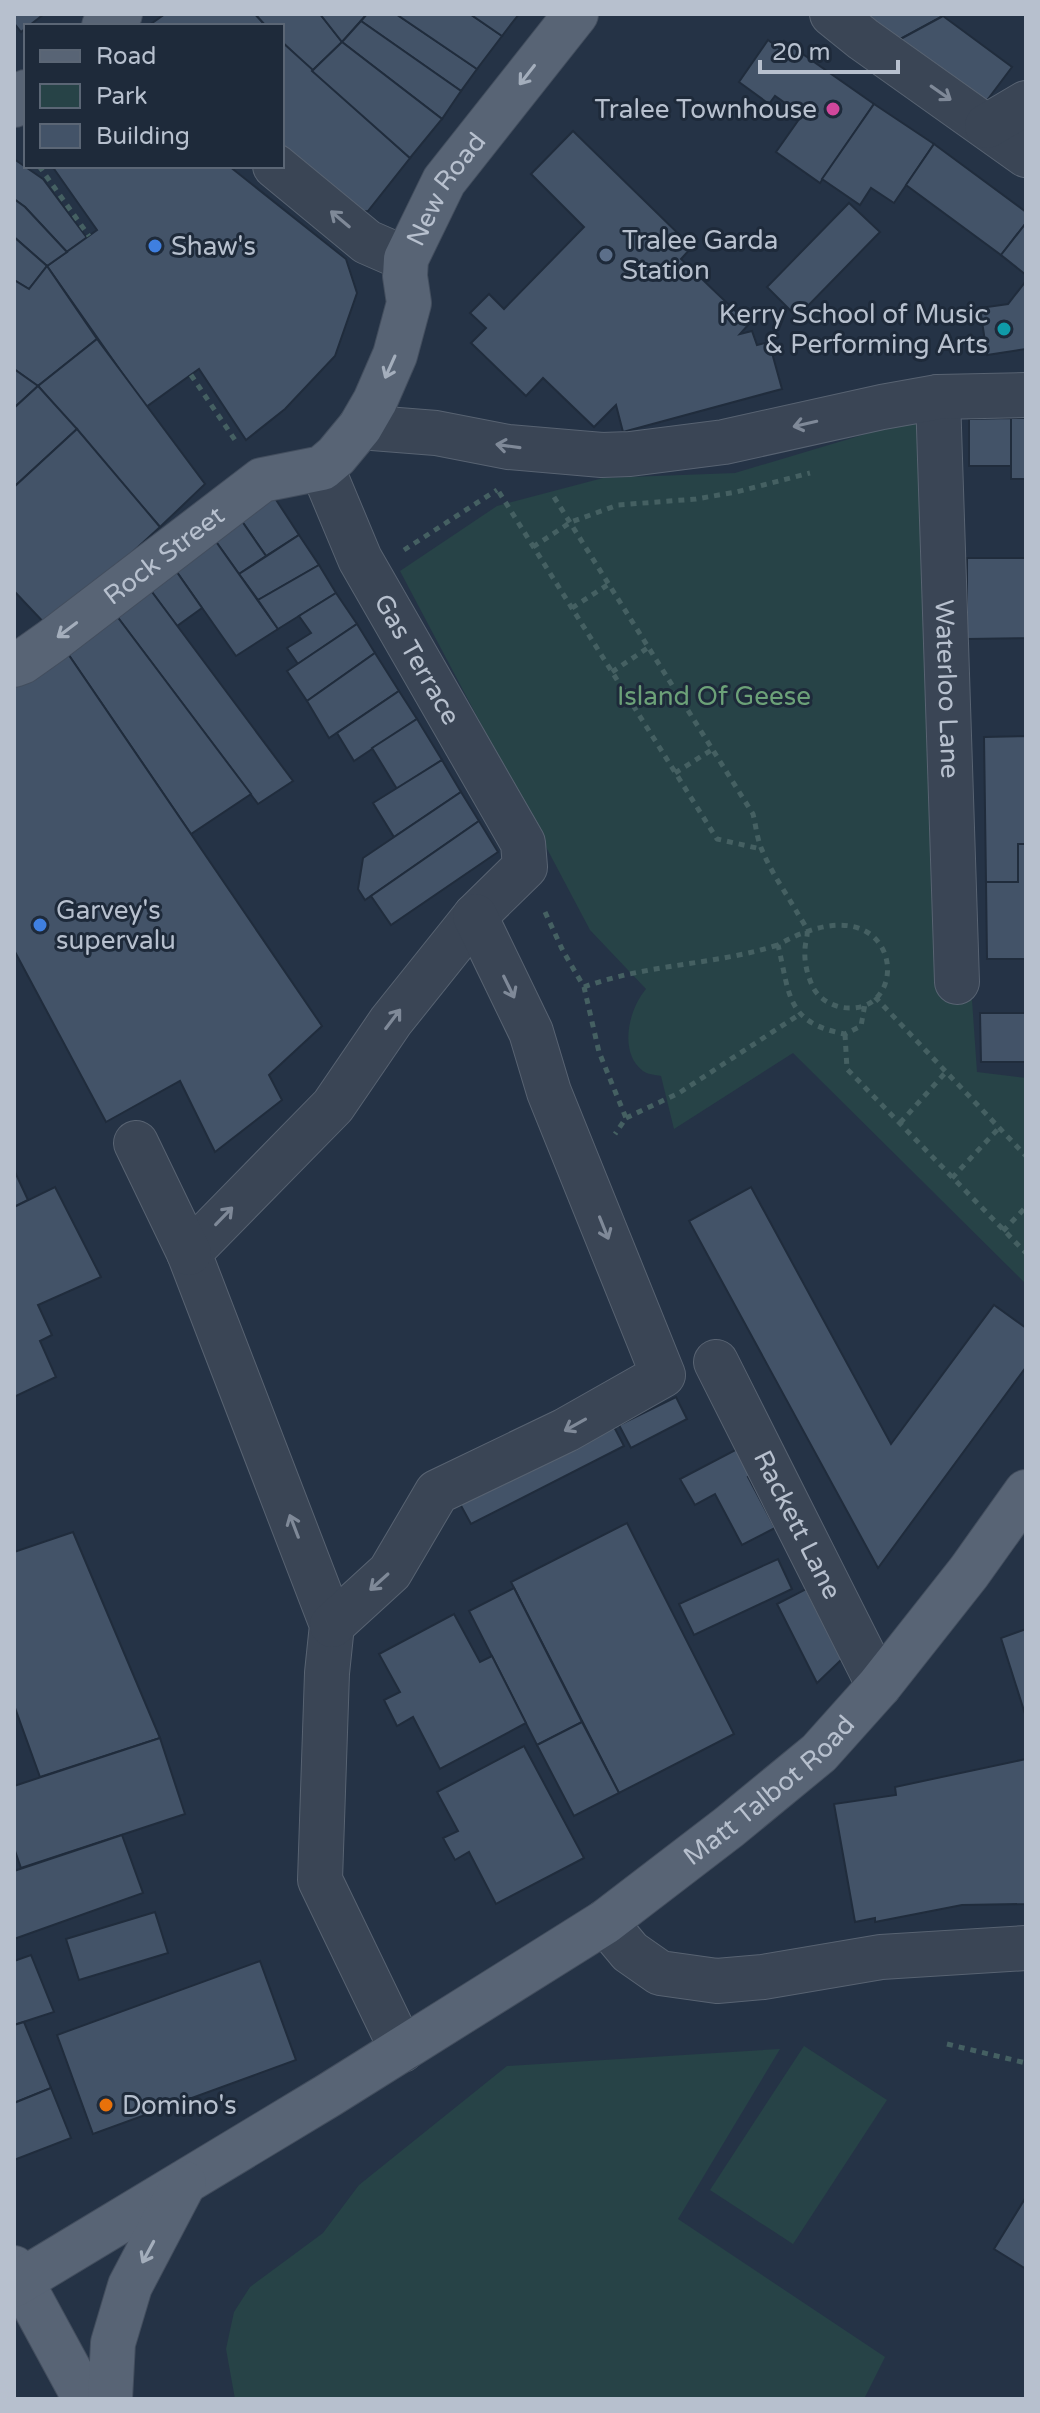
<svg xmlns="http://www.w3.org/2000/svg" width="1040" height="2413" font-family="'Varela Round',sans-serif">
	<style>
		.green { fill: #274347 }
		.building { fill: #435368; stroke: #202c3c; stroke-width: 2 }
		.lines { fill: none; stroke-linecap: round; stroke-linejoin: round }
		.minor-casing { stroke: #586372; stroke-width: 46 }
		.major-casing { stroke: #434e5e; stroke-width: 46 }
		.path { stroke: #456062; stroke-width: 5; stroke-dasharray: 6 6; stroke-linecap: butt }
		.minor { stroke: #3a4555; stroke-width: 44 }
		.major { stroke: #586475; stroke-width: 44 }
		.oneway { stroke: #a4aebc }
		.oneway2 { stroke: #7f8998 }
		.hotel-dot { fill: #d1479c; stroke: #1e2a3a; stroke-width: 3 }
		.shop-dot { fill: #3f7fe0; stroke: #1e2a3a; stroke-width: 3 }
		.service-dot { fill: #5c6f8a; stroke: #1e2a3a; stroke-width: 3 }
		.culture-dot { fill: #0f9aa8; stroke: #1e2a3a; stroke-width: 3 }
		.food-dot { fill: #e8710a; stroke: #1e2a3a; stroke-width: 3 }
		.labels { text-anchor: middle; stroke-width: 6; stroke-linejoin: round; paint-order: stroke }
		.poi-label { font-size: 26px; fill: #b7c0ce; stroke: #1e2a3a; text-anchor: start }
		.street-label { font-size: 26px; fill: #b7c0ce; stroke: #1e2a3a }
		.park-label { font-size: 26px; fill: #6ca178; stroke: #1e2a3a }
	</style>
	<rect width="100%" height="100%" fill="#253346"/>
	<g class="green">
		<path d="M919,418L949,996L972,1000L977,1072L1026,1078V1284L793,1053L674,1129L661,1076C655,1075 647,1074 643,1071C618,1052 629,1009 646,989L590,930L400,571L497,506L603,478L735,473Z"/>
		<path d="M804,2046L887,2100L793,2244L710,2190Z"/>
		<path d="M780,2049L678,2219L885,2357L864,2399H235L226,2349L234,2312L250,2287L323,2233L359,2185L507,2066Z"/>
	</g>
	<g class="building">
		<path d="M14,14H44L21,32L14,23Z"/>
		<path d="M165,14H255L266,26H148Z"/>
		<path d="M255,14H320L342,42L312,71L282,42V26H266Z"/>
		<path d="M320,14H367L342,42Z"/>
		<path d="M367,14H396L477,69L461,91L361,21Z"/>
		<path d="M396,14H470L502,36L477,69Z"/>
		<path d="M470,14H519L502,36Z"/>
		<path d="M858,14H941L943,16L895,42Z"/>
		<path d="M943,16L1012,67L982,107L895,42Z"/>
		<path d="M361,21L461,91L442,119L342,42Z"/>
		<path d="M768,40L779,48L784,41L874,104L820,183L776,152L802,115L775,96L769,104L739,82Z"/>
		<path d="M282,42L410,158L368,211L340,215L282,163Z"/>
		<path d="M342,42L442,119L410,158L312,71Z"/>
		<path d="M874,104L934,144L894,203L871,188L860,205L822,179Z"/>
		<path d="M573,131L692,247L681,259L749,324L740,334L752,331L757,345L769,342L782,389L623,432L616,405L594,427L543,378L526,396L471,343L486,328L470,313L489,294L504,309L584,227L531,174Z"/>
		<path d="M934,144L1026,212V223L1001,255L906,185Z"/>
		<path d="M14,159L43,179L87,238L67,252L25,207L14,199Z"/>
		<path d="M52,166H229L346,259L357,293L335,356L285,409L246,440L199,369L146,407L47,266L97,230Z"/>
		<path d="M14,199L25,207L67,252L47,266L14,237Z"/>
		<path d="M849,203L880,232L797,317L767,287Z"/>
		<path d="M1026,223V275L1001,255Z"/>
		<path d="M14,237L47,266L29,289L14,280Z"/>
		<path d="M47,266L97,339L38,386L14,369V280L29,289Z"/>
		<path d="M1026,281V349L987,355L980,308L1008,304Z"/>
		<path d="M97,339L205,484L160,527L38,386Z"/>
		<path d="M14,369L38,386L14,408Z"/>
		<path d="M38,386L77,429L14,487V408Z"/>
		<rect x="1011" y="418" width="15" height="61"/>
		<path d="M1011,418V466H969V419Z"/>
		<path d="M77,429L160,527L49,628L14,591V487Z"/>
		<path d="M271,492L299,535L266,556L239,517Z"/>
		<path d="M239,517L266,556L239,574L212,536Z"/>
		<path d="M299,535L319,565L258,600L239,574Z"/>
		<path d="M212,536L278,629L236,656L174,568Z"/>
		<path d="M967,558H1026V638L967,639Z"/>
		<path d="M319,565L336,593L278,629L258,600Z"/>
		<path d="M174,568L202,608L177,626L149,588Z"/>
		<path d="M149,588L293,781L258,804L113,611Z"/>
		<path d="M336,593L357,624L298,664L287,648L311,633L299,616Z"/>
		<path d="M113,611L251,794L191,834L64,648Z"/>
		<path d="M357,624L375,653L307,701L287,671Z"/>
		<path d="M64,648L322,1026L269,1075L282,1100L215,1152L180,1081L106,1122L14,950V686Z"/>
		<path d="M375,653L399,691L329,738L307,701Z"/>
		<path d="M399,691L417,719L354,761L337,733Z"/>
		<path d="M417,719L442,760L397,789L372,748Z"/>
		<path d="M1026,736V844H1018V882H986L984,737Z"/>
		<path d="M442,760L461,792L394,837L373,803Z"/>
		<path d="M461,792L479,821L365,900L358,889L363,858Z"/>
		<path d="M479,821L498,852L391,925L371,896Z"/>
		<path d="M1018,844H1026V959H987L986,882H1018Z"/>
		<path d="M980,1013H1026V1062H981Z"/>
		<path d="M14,1170L28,1200L14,1207Z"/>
		<path d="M55,1187L101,1277L38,1305L52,1335L40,1341L56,1377L14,1397V1207Z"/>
		<path d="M751,1187L891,1444L994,1305L1026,1328V1367L878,1568L689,1221Z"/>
		<path d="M676,1397L687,1419L631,1448L619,1425Z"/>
		<path d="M612,1423L624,1446L471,1524L459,1502Z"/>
		<path d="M741,1447L755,1473L748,1477L775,1528L742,1545L715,1494L695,1505L680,1479Z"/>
		<path d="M627,1523L734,1734L619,1793L511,1582Z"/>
		<path d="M73,1532L160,1738L40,1777L14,1705V1552Z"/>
		<path d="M778,1559L792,1589L694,1635L679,1604Z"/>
		<path d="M514,1588L582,1722L537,1745L469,1611Z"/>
		<path d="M806,1589L842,1659L817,1683L777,1604Z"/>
		<path d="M454,1614L480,1662L492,1656L526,1723L440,1769L413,1717L397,1726L384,1700L400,1692L379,1654Z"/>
		<path d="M1026,1629V1717L1001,1638Z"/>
		<path d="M582,1722L619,1793L574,1816L537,1745Z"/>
		<path d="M160,1738L185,1814L21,1868L14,1848V1786Z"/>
		<path d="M524,1746L584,1858L496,1904L469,1852L455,1860L443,1838L458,1831L437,1792Z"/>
		<path d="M1026,1759V1904L962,1905L875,1922V1918L855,1922L834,1804L896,1795L895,1787Z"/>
		<path d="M122,1835L143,1893L14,1939V1871Z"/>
		<path d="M155,1912L168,1953L79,1980L66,1939Z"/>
		<path d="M31,1955L54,2012L14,2025V1961Z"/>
		<path d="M260,1961L296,2060L93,2134L57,2035Z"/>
		<path d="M24,2022L51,2088L14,2103V2025Z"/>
		<path d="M51,2088L71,2138L14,2160V2103Z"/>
		<path d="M1026,2197V2269L994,2249Z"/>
	</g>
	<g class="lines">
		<g class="minor-casing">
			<g id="minor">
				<path d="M832,14L863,39L1026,155"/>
				<path d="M987,126L1026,103"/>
				<path d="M275,166L367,242L406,259"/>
				<path id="s1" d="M938,397L957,982"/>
				<path d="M360,427L436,433L508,447L602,455L630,454L724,442L882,407L938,397L1026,395"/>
				<path id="s2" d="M322,468L360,559L523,843L525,867L475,916L391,1021L333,1106L189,1253L332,1625L327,1673L320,1880L402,2050"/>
				<path d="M136,1143L189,1253"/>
				<path id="s3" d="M716,1362L879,1686"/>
				<path d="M332,1625L390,1572L437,1492L566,1430L663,1375L549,1092L531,1032L475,916"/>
				<path d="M605,1922L630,1952L660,1973L717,1981L763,1977L881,1957L1026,1948"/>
			</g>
		</g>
		<g class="major-casing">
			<g id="major">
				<path d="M104,26L120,14"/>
				<path d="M14,105L26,92"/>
				<path id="s4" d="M14,665L22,662L53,640L262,480L322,468L336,456L360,427L375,401L395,355L409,303L405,276L406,259L444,181L576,14"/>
				<path d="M14,2268L85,2399"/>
				<path id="s5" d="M14,2285L329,2095L605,1922L729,1827L819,1753L879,1686L969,1572L1026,1492"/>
				<path d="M110,2399L113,2343L130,2286L184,2183"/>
			</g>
		</g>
		<g class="path">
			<path d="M39,166L89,236"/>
			<path d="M191,375L237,443"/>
			<path d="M499,492L717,839L761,849"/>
			<path d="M554,497L753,814C756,826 757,839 762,850C771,872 786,893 798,914C801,919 806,926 807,931C808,936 805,943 805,949C804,961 807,974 812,985C816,996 828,1004 840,1007C910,1021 906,895 806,932C796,935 787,940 778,945C790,995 786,1023 845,1034L861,1026L865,1004"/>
			<path d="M533,547L571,522L618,505L696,499L736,492L810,473"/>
			<path d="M404,550L497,490"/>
			<path d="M572,608L609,584"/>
			<path d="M612,672L649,647"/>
			<path d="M675,773L713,749"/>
			<path d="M545,912L563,951L584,987L599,1052L626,1118L615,1134"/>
			<path d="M584,987C646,964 715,965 778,945"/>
			<path d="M875,997L1026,1156"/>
			<path d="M845,1034L847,1069L1026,1253"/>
			<path d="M626,1118L679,1093L800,1014"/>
			<path d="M900,1123L946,1072"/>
			<path d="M952,1178L999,1128"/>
			<path d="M1003,1231L1026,1207"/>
			<path d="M947,2044L1026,2063"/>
		</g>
		<use href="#minor" class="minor"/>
		<use href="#major" class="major"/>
	</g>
	<defs><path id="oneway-shaft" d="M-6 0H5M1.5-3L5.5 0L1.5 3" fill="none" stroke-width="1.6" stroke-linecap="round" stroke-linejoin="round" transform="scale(2)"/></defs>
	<g class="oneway">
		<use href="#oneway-shaft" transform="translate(527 75) rotate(128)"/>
		<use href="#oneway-shaft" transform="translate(390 367) rotate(114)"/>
		<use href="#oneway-shaft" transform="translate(67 630) rotate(143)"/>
		<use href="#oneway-shaft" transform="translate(148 2252) rotate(118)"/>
	</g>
	<g class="oneway2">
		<use href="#oneway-shaft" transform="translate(941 93) rotate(35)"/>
		<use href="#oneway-shaft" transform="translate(340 219) rotate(-140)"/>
		<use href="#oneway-shaft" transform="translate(805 424) rotate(167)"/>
		<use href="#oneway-shaft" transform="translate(508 446) rotate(-172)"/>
		<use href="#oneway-shaft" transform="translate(509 987) rotate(64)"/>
		<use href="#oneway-shaft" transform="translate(393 1019) rotate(-53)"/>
		<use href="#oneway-shaft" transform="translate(224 1216) rotate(-46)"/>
		<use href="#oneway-shaft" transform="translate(604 1228) rotate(68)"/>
		<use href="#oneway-shaft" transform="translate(575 1425) rotate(151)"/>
		<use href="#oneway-shaft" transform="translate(294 1526) rotate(-111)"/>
		<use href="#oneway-shaft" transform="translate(379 1582) rotate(138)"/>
	</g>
	<circle class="hotel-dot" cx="833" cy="109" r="8"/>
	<g class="shop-dot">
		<circle cx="155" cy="246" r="8"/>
		<circle cx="40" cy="925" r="8"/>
	</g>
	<circle class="service-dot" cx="606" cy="255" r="8"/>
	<circle class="culture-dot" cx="1004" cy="329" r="8"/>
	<circle class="food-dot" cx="106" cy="2105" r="8"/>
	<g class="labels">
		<g class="poi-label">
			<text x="817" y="118" text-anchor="end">Tralee Townhouse</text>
			<text x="622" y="249">Tralee Garda<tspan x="622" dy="30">Station</tspan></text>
			<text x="171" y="255">Shaw's</text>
			<text x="988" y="323" text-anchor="end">Kerry School of Music<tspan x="988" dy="30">&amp; Performing Arts</tspan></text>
			<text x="56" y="919">Garvey's<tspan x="56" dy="30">supervalu</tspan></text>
			<text x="122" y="2114">Domino's</text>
		</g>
		<g class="street-label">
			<text dy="9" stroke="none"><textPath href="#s4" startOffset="686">New Road</textPath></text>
			<text dy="9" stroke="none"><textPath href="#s4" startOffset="186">Rock Street</textPath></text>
			<text dy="9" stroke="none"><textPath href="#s2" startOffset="214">Gas Terrace</textPath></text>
			<text dy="9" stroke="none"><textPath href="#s1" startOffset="292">Waterloo Lane</textPath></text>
			<text dy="9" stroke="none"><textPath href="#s3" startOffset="182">Rackett Lane</textPath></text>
			<text dy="9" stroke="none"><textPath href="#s5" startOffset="904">Matt Talbot Road</textPath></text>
		</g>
		<g class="park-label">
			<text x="714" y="705">Island Of Geese</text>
		</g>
	</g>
	<rect width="1040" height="2413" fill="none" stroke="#b7c0ce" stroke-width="32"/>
	<rect x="24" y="24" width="260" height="144" fill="#1e2a3a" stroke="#5b6675" stroke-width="2"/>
	<rect x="40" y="50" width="40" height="12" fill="#586475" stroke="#5b6675" stroke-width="2"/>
	<text x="96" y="64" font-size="24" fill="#b7c0ce">Road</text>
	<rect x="40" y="84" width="40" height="24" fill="#274347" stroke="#5b6675" stroke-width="2"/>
	<text x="96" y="104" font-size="24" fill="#b7c0ce">Park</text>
	<rect x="40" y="124" width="40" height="24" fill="#435368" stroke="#5b6675" stroke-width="2"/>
	<text x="96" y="144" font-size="24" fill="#b7c0ce">Building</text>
	<path d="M760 60v12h138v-12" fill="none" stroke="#b7c0ce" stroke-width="4"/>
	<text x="772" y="60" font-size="24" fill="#b7c0ce" stroke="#1e2a3a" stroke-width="6" paint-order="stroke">20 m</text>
</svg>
